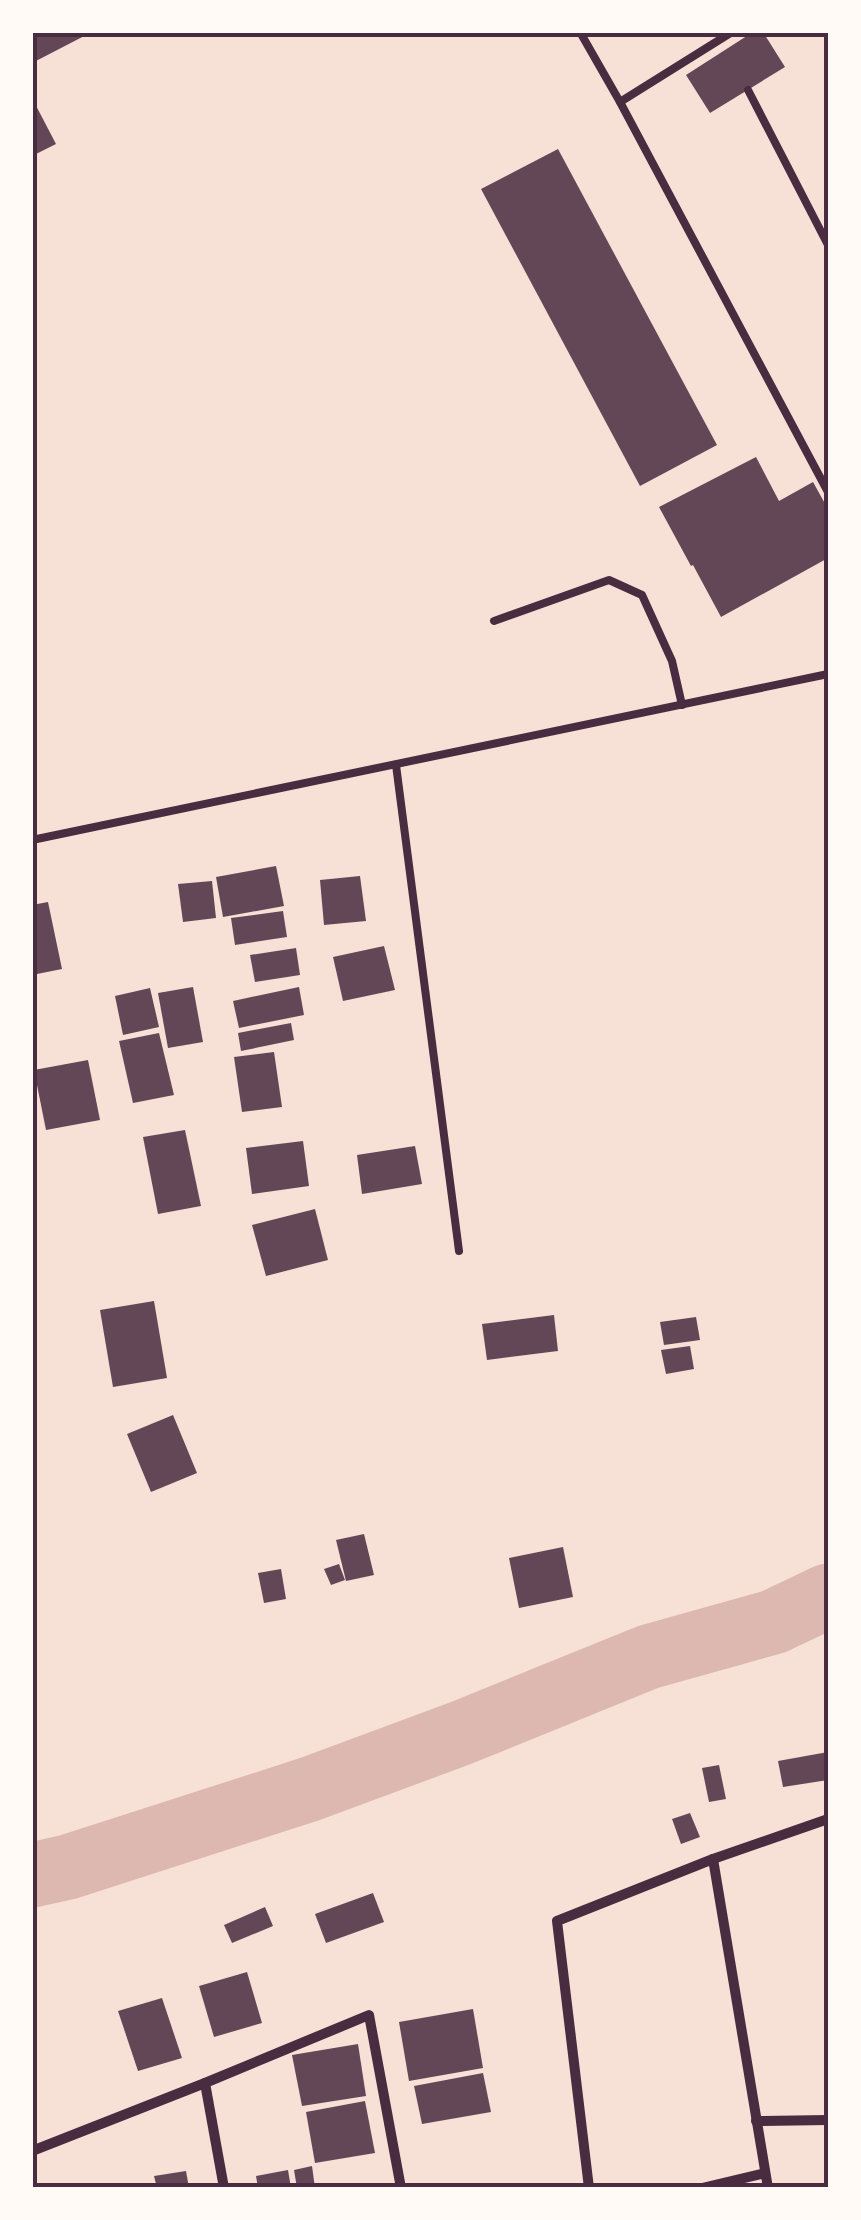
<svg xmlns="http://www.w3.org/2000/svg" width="861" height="2220" font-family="Raleway,sans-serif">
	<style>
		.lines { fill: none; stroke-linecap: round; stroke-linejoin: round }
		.river { stroke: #dcb8b0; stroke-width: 65 }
		.building { fill: #644757 }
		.service { stroke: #4a2c40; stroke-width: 8 }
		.minor { stroke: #4a2c40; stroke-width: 10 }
		.neatline { fill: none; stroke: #4a2c40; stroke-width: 4 }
	</style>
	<rect width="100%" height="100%" fill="#f7e1d7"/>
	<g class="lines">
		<path class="river" d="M32,1875L68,1867L310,1789L461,1733L648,1657L773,1622L828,1596"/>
	</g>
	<g class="building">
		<path d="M32,32H92L32,63Z"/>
		<path d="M753,32H763L785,67L710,113L686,75Z"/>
		<path d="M32,98L56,144L32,156Z"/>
		<path d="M558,149L717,445L640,486L481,189Z"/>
		<path d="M756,457L779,501L813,482L828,509V558L721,617L693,565L691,566L659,507Z"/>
		<path d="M276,866L284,906L223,917L216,877Z"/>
		<path d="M360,876L366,921L324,925L320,880Z"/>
		<path d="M212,881L216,918L183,922L178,884Z"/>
		<path d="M48,902L62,969L32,975V905Z"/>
		<path d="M283,911L287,937L235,945L231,918Z"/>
		<path d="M384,946L395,990L343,1001L333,957Z"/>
		<path d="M296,948L300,975L255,982L250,955Z"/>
		<path d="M193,987L203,1042L168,1048L158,993Z"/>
		<path d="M299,987L304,1015L239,1028L233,1001Z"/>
		<path d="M150,988L159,1027L123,1035L115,996Z"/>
		<path d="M291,1023L294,1040L241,1051L238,1033Z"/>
		<path d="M159,1033L174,1095L133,1103L119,1041Z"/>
		<path d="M274,1052L282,1107L242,1112L234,1057Z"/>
		<path d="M88,1060L100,1120L46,1130L34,1070Z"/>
		<path d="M185,1130L201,1206L158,1214L143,1137Z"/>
		<path d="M303,1141L309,1186L252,1194L246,1148Z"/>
		<path d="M415,1146L422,1184L362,1194L357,1155Z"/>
		<path d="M315,1209L328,1260L266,1276L252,1225Z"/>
		<path d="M154,1301L167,1378L113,1387L100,1310Z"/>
		<path d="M554,1315L558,1351L487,1360L482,1324Z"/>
		<path d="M696,1317L700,1340L664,1345L660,1322Z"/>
		<path d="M690,1346L694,1369L666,1374L661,1350Z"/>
		<path d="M173,1415L197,1473L151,1492L127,1434Z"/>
		<path d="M364,1534L374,1575L346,1581L336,1540Z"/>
		<path d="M563,1547L573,1597L519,1608L509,1558Z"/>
		<path d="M339,1564L345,1580L331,1585L324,1569Z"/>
		<path d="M281,1569L286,1599L264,1603L258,1573Z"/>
		<path d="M828,1752V1780L783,1787L778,1761Z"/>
		<path d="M719,1765L726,1799L709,1802L702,1768Z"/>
		<path d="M690,1813L700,1837L681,1844L672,1819Z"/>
		<path d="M373,1893L384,1922L326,1943L315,1914Z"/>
		<path d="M265,1907L273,1926L232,1943L224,1925Z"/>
		<path d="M247,1972L262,2023L214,2037L199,1986Z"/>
		<path d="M162,1998L182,2058L138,2071L118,2011Z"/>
		<path d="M473,2009L483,2068L409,2081L399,2022Z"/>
		<path d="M358,2044L366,2096L302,2106L292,2055Z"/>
		<path d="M483,2073L491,2112L422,2124L414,2086Z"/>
		<path d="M365,2101L375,2153L315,2163L306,2112Z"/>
		<path d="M312,2166L315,2188H297L294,2170Z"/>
		<path d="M288,2170L291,2188H258L256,2176Z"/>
		<path d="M186,2171L189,2188H157L154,2176Z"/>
	</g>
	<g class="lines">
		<g class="service">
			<path d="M580,32L620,102L828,492"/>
			<path d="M748,90L828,245"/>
			<path d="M620,102L732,32"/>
			<path d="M494,621L609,580L642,595L672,661L682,705"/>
			<path d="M396,765L459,1251"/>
			<path d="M32,840L828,674"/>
		</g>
		<g class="minor">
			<path d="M713,1859L768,2188"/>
			<path d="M205,2083L224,2188"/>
			<path d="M756,2121L828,2120"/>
			<path d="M32,2151L205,2083L369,2015L401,2188"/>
			<path d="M589,2188L557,1921L713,1859L828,1819"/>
			<path d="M702,2188L765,2173"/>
		</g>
	</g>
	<rect width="861" height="2220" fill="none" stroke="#fffaf5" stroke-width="70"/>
	<rect x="35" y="35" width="791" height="2150" class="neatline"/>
</svg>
